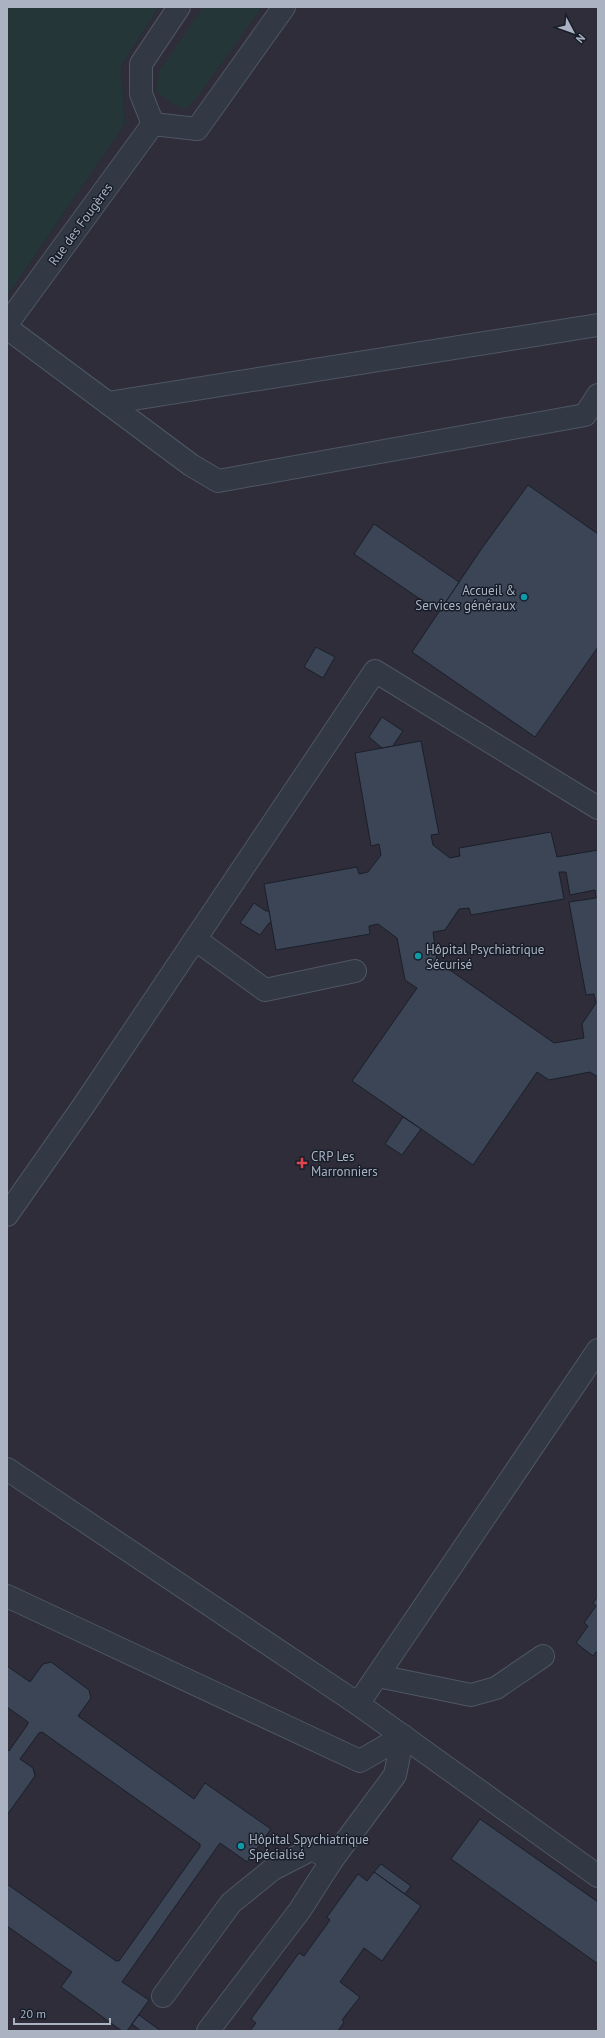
<svg xmlns="http://www.w3.org/2000/svg" width="605" height="2038" font-family="'PT Sans',sans-serif">
	<style>
		.medical { fill: #2f2d39 }
		.green { fill: #243638 }
		.building { fill: #3b4555; stroke: #1a202b; fill-rule: evenodd }
		.lines { fill: none; stroke-linecap: round; stroke-linejoin: round }
		.minor-casing { stroke: #4f5664; stroke-width: 24 }
		.minor { stroke: #323945; stroke-width: 22 }
		.culture-dot { fill: #0f9aa8; stroke: #181e29; stroke-width: 1.5 }
		.health-dot { fill: #e0444e; stroke: #181e29; stroke-width: 1.5 }
		.labels { text-anchor: middle; stroke-width: 3; stroke-linejoin: round; paint-order: stroke }
		.street-label { font-size: 13px; fill: #abb3c3; stroke: #181e29 }
		.poi-label { font-size: 13px; fill: #abb3c3; stroke: #181e29; text-anchor: start }
	</style>
	<rect width="100%" height="100%" fill="#1f2734"/>
	<path class="medical" d="M159,7H598V2031H7V296L125,124L121,66Z"/>
	<g class="green">
		<path d="M7,7H159L121,66L125,124L7,296Z"/>
		<path d="M203,7H262L196,99L185,109L172,104L156,91L159,71Z"/>
	</g>
	<g class="building">
		<path d="M528,485L598,534V647L535,737L412,652L482,548Z"/>
		<path d="M374,524L459,582L439,612L354,554Z"/>
		<path d="M316,647L335,657L323,678L304,667Z"/>
		<path d="M382,717L403,731L394,744V746L382,748L369,737Z"/>
		<path d="M421,741L439,834L431,835L433,845L450,858L460,856L459,848L551,832L557,857L598,850V1077L590,1072L549,1080L537,1072L473,1165L352,1081L417,988L405,980L397,938L378,924L369,926L370,934L276,950L264,884L357,867L359,874L368,872L381,855L379,844L371,846L355,753ZM559,872H566L570,895L595,890L596,898L569,902L586,995L594,994L596,1003L582,1024L584,1038L554,1043L437,961L433,932L445,930L459,909L469,908L471,915L564,899Z"/>
		<path d="M254,903L266,911H269L271,923H269L260,935L240,923Z"/>
		<path d="M403,1117L421,1129L402,1155L385,1144Z"/>
		<path d="M598,1596V1653L596,1652L593,1656L576,1643L588,1626L584,1623L596,1606L593,1603Z"/>
		<path d="M51,1662L89,1690L91,1698L78,1716L194,1799L205,1783L271,1829L247,1862L220,1843L122,1982L149,2000L127,2031H122L61,1987L72,1972L7,1926V1884L116,1961H119L200,1847V1844L42,1732L39,1733L20,1759L33,1768L35,1776L7,1815V1749L9,1751L28,1724V1722L7,1707V1666L30,1682L43,1664Z"/>
		<path d="M480,1819L598,1902V1964L451,1859Z"/>
		<path d="M381,1864L411,1886L405,1894L374,1872Z"/>
		<path d="M374,1872L421,1906L382,1961L364,1948L340,1982L360,1997L342,2020L344,2022L338,2031H250L256,2023L251,2019L299,1953L304,1956L330,1920L327,1917L358,1874L367,1881Z"/>
		<path d="M139,2015L161,2031H141L132,2024Z"/>
	</g>
	<g class="lines">
		<g class="minor-casing">
			<g id="minor">
				<path d="M153,124L141,94V64L179,7"/>
				<path d="M7,324L153,124L197,129L284,7"/>
				<path d="M7,328L191,465L218,481L585,415L598,395"/>
				<path d="M108,403L598,325"/>
				<path d="M195,939L265,990L355,971"/>
				<path d="M7,1215L84,1105L375,671L598,808"/>
				<path d="M7,1469L358,1704L598,1876"/>
				<path d="M7,1596L360,1761L403,1736"/>
				<path d="M378,1676L471,1695L496,1688L543,1656"/>
				<path d="M358,1704L598,1350"/>
				<path d="M163,1996L231,1903L273,1869L312,1849L332,1860"/>
				<path d="M208,2031L300,1910L332,1860L395,1775L403,1736"/>
			</g>
		</g>
		<use href="#minor" class="minor"/>
	</g>
	<g class="culture-dot">
		<circle cx="524" cy="597" r="4"/>
		<circle cx="418" cy="956" r="4"/>
		<circle cx="241" cy="1846" r="4"/>
	</g>
	<path class="health-dot" d="M300 1157h4v4h4v4h-4v4h-4v-4h-4v-4h4z"/>
	<g class="labels">
		<g class="street-label">
			<text transform="translate(80 224) rotate(-54)" y="5">Rue des Fougères</text>
		</g>
		<g class="poi-label">
			<text x="516" y="595" text-anchor="end">Accueil &amp;<tspan x="516" dy="15">Services généraux</tspan></text>
			<text x="426" y="954">Hôpital Psychiatrique<tspan x="426" dy="15">Sécurisé</tspan></text>
			<text x="311" y="1161">CRP Les<tspan x="311" dy="15">Marronniers</tspan></text>
			<text x="249" y="1844">Hôpital Spychiatrique<tspan x="249" dy="15">Spécialisé</tspan></text>
		</g>
	</g>
	<rect width="605" height="2038" fill="none" stroke="#abb3c3" stroke-width="16"/>
	<g transform="translate(573 32) rotate(131)" stroke="#181e29" stroke-width="3" paint-order="stroke">
	<path d="M0-3L7 15L0 10L-7 15Z" fill="#abb3c3"/>
	<text y="-6" font-size="11" font-weight="bold" text-anchor="middle" fill="#abb3c3">N</text>
	</g>
	<path d="M14 2018v6h96v-6" fill="none" stroke="#abb3c3" stroke-width="2"/>
	<text x="20" y="2018" font-size="12" fill="#abb3c3" stroke="#181e29" stroke-width="3" paint-order="stroke">20 m</text>
</svg>
